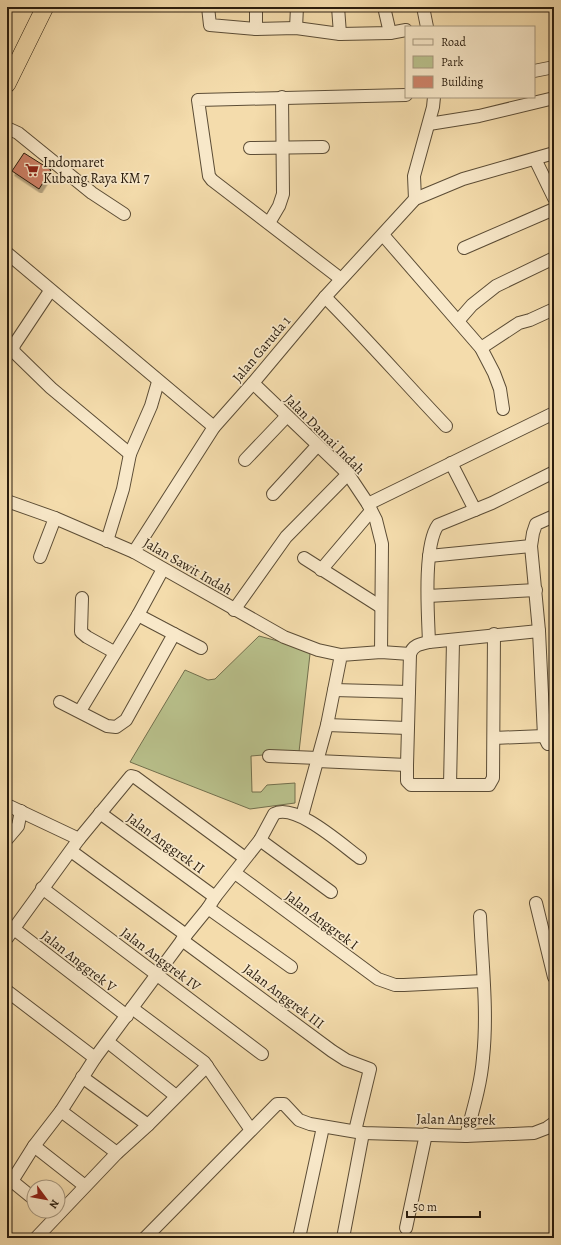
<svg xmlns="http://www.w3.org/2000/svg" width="561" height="1245" font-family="Alegreya,serif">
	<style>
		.green { fill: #b9c18c; stroke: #726f4d }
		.building { fill: #ce8268; stroke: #2a1d0e; filter: url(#shadow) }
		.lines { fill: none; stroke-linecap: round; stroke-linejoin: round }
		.minor-casing { stroke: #5c4d36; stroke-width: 14 }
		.highway-casing { stroke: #2a1d0e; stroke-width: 18 }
		.minor { stroke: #f8e8c9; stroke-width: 12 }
		.highway { stroke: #f4dcac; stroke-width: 17 }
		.labels { text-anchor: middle; stroke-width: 3.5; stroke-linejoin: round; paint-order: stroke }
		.poi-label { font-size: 14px; fill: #2a1d0e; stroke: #f8e8c9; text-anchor: start }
		.street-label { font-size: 14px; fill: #2a1d0e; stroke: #f8e8c9 }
	</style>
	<defs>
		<filter id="shadow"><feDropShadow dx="2.5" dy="4.5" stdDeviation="0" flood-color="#0004"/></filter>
	</defs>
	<rect width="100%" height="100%" fill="#f4dcac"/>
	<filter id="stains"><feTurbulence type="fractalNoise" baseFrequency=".005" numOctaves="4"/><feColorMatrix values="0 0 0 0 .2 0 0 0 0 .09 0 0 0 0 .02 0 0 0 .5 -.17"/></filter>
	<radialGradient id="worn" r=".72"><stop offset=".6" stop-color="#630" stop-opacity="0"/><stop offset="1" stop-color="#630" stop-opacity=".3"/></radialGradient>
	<path class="green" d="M259,636L308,649L310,654L299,752L251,756L252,792H261L267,785L295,783V803L250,809L130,762L185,670L208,680L215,679Z"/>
	<path class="building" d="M24,153L51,170L39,189L12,171Z"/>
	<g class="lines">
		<g class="minor-casing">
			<g id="minor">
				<path d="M208,7L210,25L256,29L296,28L340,34L390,33L406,30"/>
				<path d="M256,7V29"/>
				<path d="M338,7L340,34"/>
				<path d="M384,7L390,33"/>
				<path d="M423,7L427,27"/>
				<path d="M296,28L297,7"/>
				<path d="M534,71L554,67"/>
				<path d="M429,124L479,116L554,98"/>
				<path d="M7,128L18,133L92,193L124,214"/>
				<path d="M250,148L323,147"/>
				<path d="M535,159L554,198"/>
				<path d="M415,199L414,176L433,107L434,97"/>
				<path d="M269,223L279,206L283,194L282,97"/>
				<path d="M383,235L481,348L494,373L500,389L503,409"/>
				<path d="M464,248L554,209"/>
				<path d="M7,253L214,427"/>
				<path d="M341,279L212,180L209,176L198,100L406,95"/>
				<path d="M50,291L14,345L13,351L51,388L130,454"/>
				<path d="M325,297C367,339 405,383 446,426"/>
				<path d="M458,321L472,305L496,286L554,258"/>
				<path d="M481,348L519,323L530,320L554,309"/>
				<path d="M253,383L348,474L368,504L376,520L382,544L381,652"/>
				<path d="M245,460L286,417"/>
				<path d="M451,463L475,510"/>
				<path d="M273,494L317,446"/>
				<path d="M7,501L55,518L134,552L284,637L318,650L341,655"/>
				<path d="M368,504L554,413"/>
				<path d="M107,541L123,489L130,454L151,406L158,382"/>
				<path d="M134,552L214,427L253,383L325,297L415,199L463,179L554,153"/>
				<path d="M429,556L531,546"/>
				<path d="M40,557L55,518"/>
				<path d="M304,558L381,607"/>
				<path d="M321,570L371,511"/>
				<path d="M428,596L536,590"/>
				<path d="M82,598L81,632L87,637L114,652"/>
				<path d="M234,610L286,537L348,474"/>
				<path d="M174,634L201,648"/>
				<path d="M429,642C428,615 423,546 438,525L492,503L554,472"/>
				<path d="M334,690L409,692"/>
				<path d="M60,702L107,726L116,727L126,720L174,634L138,615"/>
				<path d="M80,711L138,615L163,569"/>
				<path d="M327,725L407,728"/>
				<path d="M494,738L544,736"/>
				<path d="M548,744L544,736L539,631L531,546L533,533L536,524L554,516"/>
				<path d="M269,756L318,758"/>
				<path d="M317,761L407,765V781L411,785H489L493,778L494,634"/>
				<path d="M407,765L410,654"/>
				<path d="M450,785L453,641"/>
				<path d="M7,805L79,839"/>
				<path d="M100,813L215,897"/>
				<path d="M302,816L327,725L341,655L381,652L410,654C413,645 420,644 429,642L539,631"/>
				<path d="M7,839L18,826L21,811"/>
				<path d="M260,840L331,892"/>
				<path d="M71,851L186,935"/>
				<path d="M235,873L378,979L395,985H404L483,981"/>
				<path d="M42,888L262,1054"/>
				<path d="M536,903L554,977"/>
				<path d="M208,908L291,967"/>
				<path d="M14,929L127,1016"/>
				<path d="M7,938L79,839L131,776L135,777L245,858"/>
				<path d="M182,940L332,1051L346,1060L370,1069L355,1131"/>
				<path d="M7,991L95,1058"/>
				<path d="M132,1008L204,1062L251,1130"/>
				<path d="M108,1042L176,1096"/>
				<path d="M82,1077L148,1125"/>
				<path d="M61,1111L117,1153"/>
				<path d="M466,1136C473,1110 481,1084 483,1058C488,1011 482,963 480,916"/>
				<path d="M34,1146L85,1186"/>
				<path d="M7,1177L34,1199"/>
				<path d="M12,1181L34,1146L61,1111L95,1058L186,935L208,908L215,897L260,840L274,814C295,802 342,845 360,858"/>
				<path d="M406,1228L426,1134"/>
				<path d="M36,1238L117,1153L148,1125L207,1066"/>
				<path d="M145,1238L277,1104H284L299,1120L310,1124L363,1133L466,1136L534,1133L547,1128L554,1123"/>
				<path d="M299,1238L323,1127"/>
				<path d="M343,1238L363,1133"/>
			</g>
		</g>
		<g class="highway-casing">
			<path id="highway" d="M7,84L45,7"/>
		</g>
		<use href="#minor" class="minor"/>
		<use href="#highway" class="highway"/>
	</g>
	<defs>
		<g id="supermarket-bare" transform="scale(1.08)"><path d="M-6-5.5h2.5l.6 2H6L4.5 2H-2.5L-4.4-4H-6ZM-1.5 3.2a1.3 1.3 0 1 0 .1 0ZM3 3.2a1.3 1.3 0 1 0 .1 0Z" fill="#8f2418" stroke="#f8e8c9" stroke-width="2.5" paint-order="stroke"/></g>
	</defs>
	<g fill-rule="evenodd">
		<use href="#supermarket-bare" x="32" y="170"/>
	</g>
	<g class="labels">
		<g class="poi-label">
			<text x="43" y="167">Indomaret<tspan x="43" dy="16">Kubang Raya KM 7</tspan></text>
		</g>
		<g class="street-label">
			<text transform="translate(261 349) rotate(-50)" y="5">Jalan Garuda 1</text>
			<text transform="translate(325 434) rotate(45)" y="5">Jalan Damai Indah</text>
			<text transform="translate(188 566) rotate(30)" y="5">Jalan Sawit Indah</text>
			<text transform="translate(166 843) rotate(36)" y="5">Jalan Anggrek II</text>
			<text transform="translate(322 920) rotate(37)" y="5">Jalan Anggrek I</text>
			<text transform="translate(161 959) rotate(37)" y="5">Jalan Anggrek IV</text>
			<text transform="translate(79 961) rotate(38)" y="5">Jalan Anggrek V</text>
			<text transform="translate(284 996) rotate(37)" y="5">Jalan Anggrek III</text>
			<text transform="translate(456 1119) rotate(1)" y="5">Jalan Anggrek</text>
		</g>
	</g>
	<rect width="561" height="1245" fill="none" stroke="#f4dcac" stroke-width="24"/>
	<rect x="8" y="8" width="545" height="1229" fill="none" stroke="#2a1d0e" stroke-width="2"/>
	<rect x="12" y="12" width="537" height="1221" fill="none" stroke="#2a1d0e"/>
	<rect x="405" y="26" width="130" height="72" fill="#f8e8c9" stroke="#a6977e"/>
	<rect x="413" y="39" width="20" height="6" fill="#f8e8c9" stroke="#a6977e"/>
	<text x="441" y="46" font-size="12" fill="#2a1d0e">Road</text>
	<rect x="413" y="56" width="20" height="12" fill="#b9c18c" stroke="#a6977e"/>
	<text x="441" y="66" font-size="12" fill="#2a1d0e">Park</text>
	<rect x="413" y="76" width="20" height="12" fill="#ce8268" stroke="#a6977e"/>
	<text x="441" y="86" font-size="12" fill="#2a1d0e">Building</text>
	<g transform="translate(46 1199) rotate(122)"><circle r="19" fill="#f8e8c9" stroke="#a6977e"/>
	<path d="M0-3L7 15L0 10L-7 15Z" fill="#8f2418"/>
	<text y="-6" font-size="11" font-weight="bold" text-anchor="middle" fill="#2a1d0e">N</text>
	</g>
	<path d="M407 1211v6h73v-6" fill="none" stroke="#2a1d0e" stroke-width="2"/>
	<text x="413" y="1211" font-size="12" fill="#2a1d0e" stroke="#f8e8c9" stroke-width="3" paint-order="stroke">50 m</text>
	<rect width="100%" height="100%" filter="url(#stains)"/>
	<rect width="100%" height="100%" fill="url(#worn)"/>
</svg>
